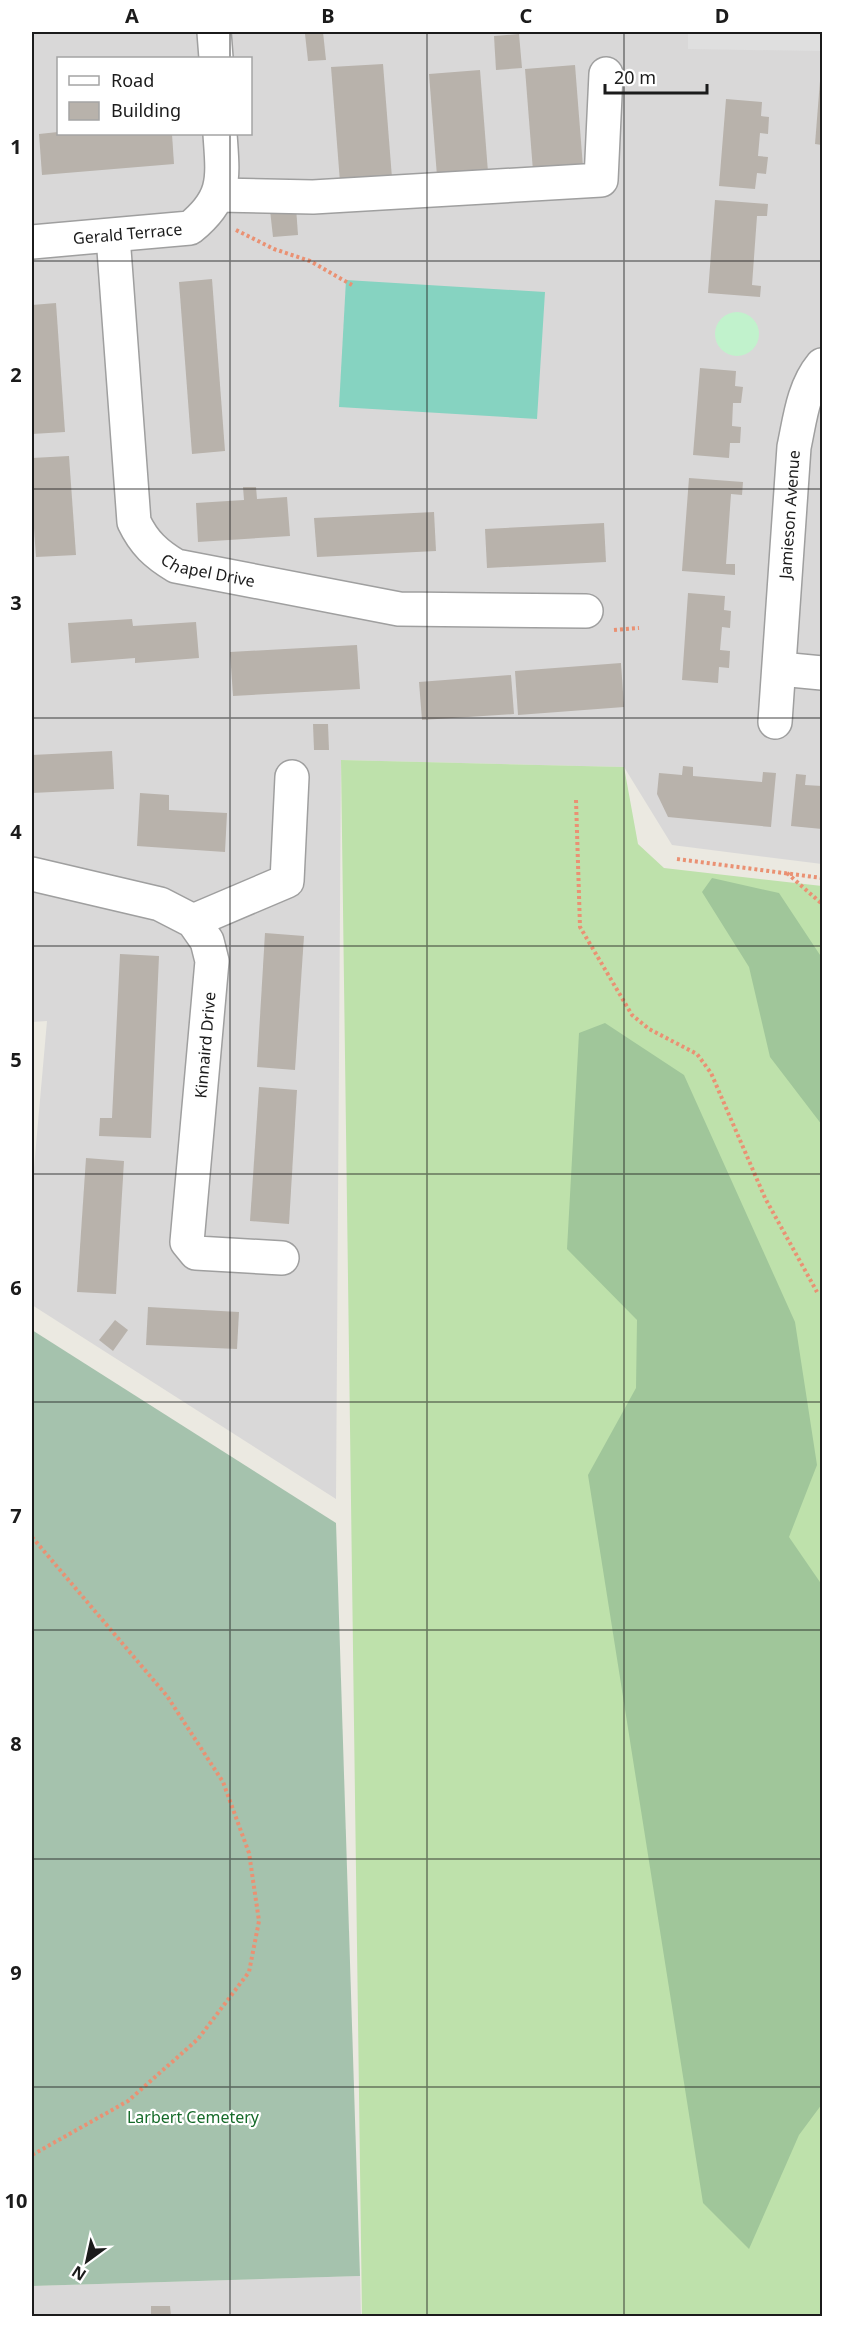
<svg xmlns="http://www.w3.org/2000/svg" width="854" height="2348" font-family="'Noto Sans',sans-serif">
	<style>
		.residential { fill: #d9d8d8; fill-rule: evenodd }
		.grass { fill: #bee1ab }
		.forest { fill: #a0c69a }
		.cemetery { fill: #a5c2ad }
		.park { fill: #c1f2cc }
		.pitch { fill: #86d3c1 }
		.parking { fill: #dfdfdf }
		.building { fill: #b8b2ab }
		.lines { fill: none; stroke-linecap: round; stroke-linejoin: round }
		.minor-casing { stroke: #9f9f9f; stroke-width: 36 }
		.path { stroke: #ea9173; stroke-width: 4; stroke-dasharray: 3 3; stroke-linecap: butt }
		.minor { stroke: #fff; stroke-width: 33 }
		.grid { fill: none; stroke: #1b1b1b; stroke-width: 1.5; stroke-opacity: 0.55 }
		.labels { text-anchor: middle; stroke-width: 4.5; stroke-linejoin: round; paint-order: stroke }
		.street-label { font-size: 16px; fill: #1b1b1b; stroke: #fff }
		.park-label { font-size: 16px; fill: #166b2a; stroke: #fff }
		.neatline { fill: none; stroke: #1b1b1b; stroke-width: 2 }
		.grid-label { font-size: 20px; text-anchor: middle; font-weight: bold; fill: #1b1b1b }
	</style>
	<rect width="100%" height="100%" fill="#ebe9e1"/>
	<g class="residential">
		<path d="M32,32H822V864L672,845L624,767L341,760L336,1499L32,1305V1190L47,1021L32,1022ZM58,58H250V134H58Z"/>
		<path d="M360,2276L361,2316H32V2286Z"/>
	</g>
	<path class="grass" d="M341,760L624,767L638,844L664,868L822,886V2316H362Z"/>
	<g class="forest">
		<path d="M712,878L779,893L822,958V1125L770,1057L749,967L702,892Z"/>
		<path d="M605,1023L684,1075L795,1322L817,1465L789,1537L822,1585V2104L799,2135L749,2249L703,2203L588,1475L636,1388L637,1320L567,1249L579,1033Z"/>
	</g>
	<path class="cemetery" d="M32,1330L336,1523L360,2276L32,2286Z"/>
	<circle class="park" cx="737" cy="334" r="22"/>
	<path class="pitch" d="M346,280L545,292L537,419L339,407Z"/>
	<path class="parking" d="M688,32H822V51L688,49Z"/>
	<g class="building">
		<path d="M323,32L326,60L308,61L305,34Z"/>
		<path d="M519,34L522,68L496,70L494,36Z"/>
		<path d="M383,64L392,178L340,182L331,67Z"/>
		<path d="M575,65L583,167L533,171L525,69Z"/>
		<path d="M480,70L488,172L437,176L429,74Z"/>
		<path d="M820,81H822V145L815,144Z"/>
		<path d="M726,99L762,102L761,116L769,117L768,134L760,133L758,156L768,157L766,174L757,173L755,189L719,186Z"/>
		<path d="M58,132L172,134L174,164L42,175L39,134Z"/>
		<path d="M715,200L768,204L767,216H757L752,285L761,286L760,297L708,293Z"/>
		<path d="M296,207L298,235L273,237L270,210Z"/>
		<path d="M212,279L225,451L192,454L179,282Z"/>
		<path d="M56,303L65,432L32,434V305Z"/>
		<path d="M700,368L736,371L735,386L743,387L741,403H733L732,426L741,427L740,443H730L729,458L693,455Z"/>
		<path d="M69,456L76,555L36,557L32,500V458Z"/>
		<path d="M689,478L743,482L742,495L731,494L726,564H735V575L682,571Z"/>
		<path d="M243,487H256L257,499L287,497L290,536L198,542L196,503L244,500Z"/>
		<path d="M434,512L436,551L317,557L314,518Z"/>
		<path d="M604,523L606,562L487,568L485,529Z"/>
		<path d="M688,593L725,596L724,610L731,611L730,628L722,627L720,650L730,651L729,668L719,667L718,683L682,680Z"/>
		<path d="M132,619L133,626L196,622L199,658L135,663V658L71,663L68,623Z"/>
		<path d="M357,645L360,689L233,696L230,652Z"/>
		<path d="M621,663L624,707L518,715L515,671Z"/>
		<path d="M511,675L514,714L422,720L419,682Z"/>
		<path d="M313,724H328L329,750H314Z"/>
		<path d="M112,751L114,789L32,793V755Z"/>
		<path d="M683,766L693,767V776L762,782L763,772L776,773L771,827L668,817L657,794L659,773L682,775Z"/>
		<path d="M796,774L806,775L805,785L822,786V829L791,826Z"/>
		<path d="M140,793L169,795V810L227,813L225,852L137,846Z"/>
		<path d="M265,933L304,936L295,1070L257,1067Z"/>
		<path d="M120,954L159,956L151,1138L99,1136L100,1118H112Z"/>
		<path d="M259,1087L297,1090L289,1224L250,1221Z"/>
		<path d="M86,1158L124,1161L116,1294L77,1292Z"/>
		<path d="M148,1307L239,1312L237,1349L146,1345Z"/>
		<path d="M115,1320L128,1330L113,1351L99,1340Z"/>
		<path d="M151,2306H170L171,2316H151Z"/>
	</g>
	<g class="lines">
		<g class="minor-casing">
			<g id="minor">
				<path d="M214,32L216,58"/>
				<path d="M219,195L313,197L601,180L606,74"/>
				<path id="s1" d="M113,236L134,522C144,543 156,554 176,566L399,609L586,611"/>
				<path id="s2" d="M32,242L190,228C227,198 223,178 220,134"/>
				<path d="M780,669L822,673"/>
				<path id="s3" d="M775,722L794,447C800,419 803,388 822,365"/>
				<path d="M32,874L160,904L193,921L207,941L212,961L187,1242L196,1253L282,1258"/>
				<path d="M193,921L287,881L292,777"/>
			</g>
		</g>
		<g class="path">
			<path d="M236,230L274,249L310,261L352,285"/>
			<path d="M614,630L639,628"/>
			<path d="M576,800L580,927L632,1015L649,1029L697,1054L711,1073L765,1198L817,1292"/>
			<path d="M677,859L822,878"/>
			<path d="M787,873L822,904"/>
			<path d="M32,1537L167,1696L223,1782L249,1853L259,1921L249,1972L198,2039L128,2101L32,2155"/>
		</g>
		<use href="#minor" class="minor"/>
	</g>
	<path class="grid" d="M230,32V58M427,32V2316M624,32V2316M230,134V2316M32,261H822M32,489H822M32,718H822M32,946H822M32,1174H822M32,1402H822M32,1630H822M32,1859H822M32,2087H822"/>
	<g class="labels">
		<g class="street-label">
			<text dy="6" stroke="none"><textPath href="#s2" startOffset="96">Gerald Terrace</textPath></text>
			<text dy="6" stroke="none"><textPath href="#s3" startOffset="208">Jamieson Avenue</textPath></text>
			<text dy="6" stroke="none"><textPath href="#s1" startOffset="381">Chapel Drive</textPath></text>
			<text transform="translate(205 1045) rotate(-85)" y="6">Kinnaird Drive</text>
		</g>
		<g class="park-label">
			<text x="193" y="2123">Larbert Cemetery</text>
		</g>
	</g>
	<rect width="854" height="2348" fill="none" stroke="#ffffff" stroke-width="66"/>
	<rect x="57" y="57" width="195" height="78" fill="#ffffff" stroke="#a4a4a4" stroke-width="1.5"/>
	<rect x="69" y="76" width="30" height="9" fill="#ffffff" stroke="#a4a4a4" stroke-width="1.5"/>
	<text x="111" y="87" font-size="18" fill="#1b1b1b">Road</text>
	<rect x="69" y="102" width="30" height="18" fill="#b8b2ab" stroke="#a4a4a4" stroke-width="1.5"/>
	<text x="111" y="117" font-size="18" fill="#1b1b1b">Building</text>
	<g transform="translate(87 2261) rotate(213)" stroke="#ffffff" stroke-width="4.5" paint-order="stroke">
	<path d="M0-4.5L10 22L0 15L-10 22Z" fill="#1b1b1b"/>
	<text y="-9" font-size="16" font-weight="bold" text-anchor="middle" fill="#1b1b1b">N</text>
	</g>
	<path d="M605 84v9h102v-9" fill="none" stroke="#1b1b1b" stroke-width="3"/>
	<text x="614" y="84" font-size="18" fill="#1b1b1b" stroke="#ffffff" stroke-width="4.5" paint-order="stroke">20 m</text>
	<rect x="33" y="33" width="788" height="2282" class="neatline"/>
	<g class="grid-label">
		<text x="132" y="23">A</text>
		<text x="328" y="23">B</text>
		<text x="526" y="23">C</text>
		<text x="722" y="23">D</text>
		<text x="16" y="154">1</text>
		<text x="16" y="382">2</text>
		<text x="16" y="610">3</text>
		<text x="16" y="839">4</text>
		<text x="16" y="1067">5</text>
		<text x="16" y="1295">6</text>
		<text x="16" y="1523">7</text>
		<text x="16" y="1751">8</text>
		<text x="16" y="1980">9</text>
		<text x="16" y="2208">10</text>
	</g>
</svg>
